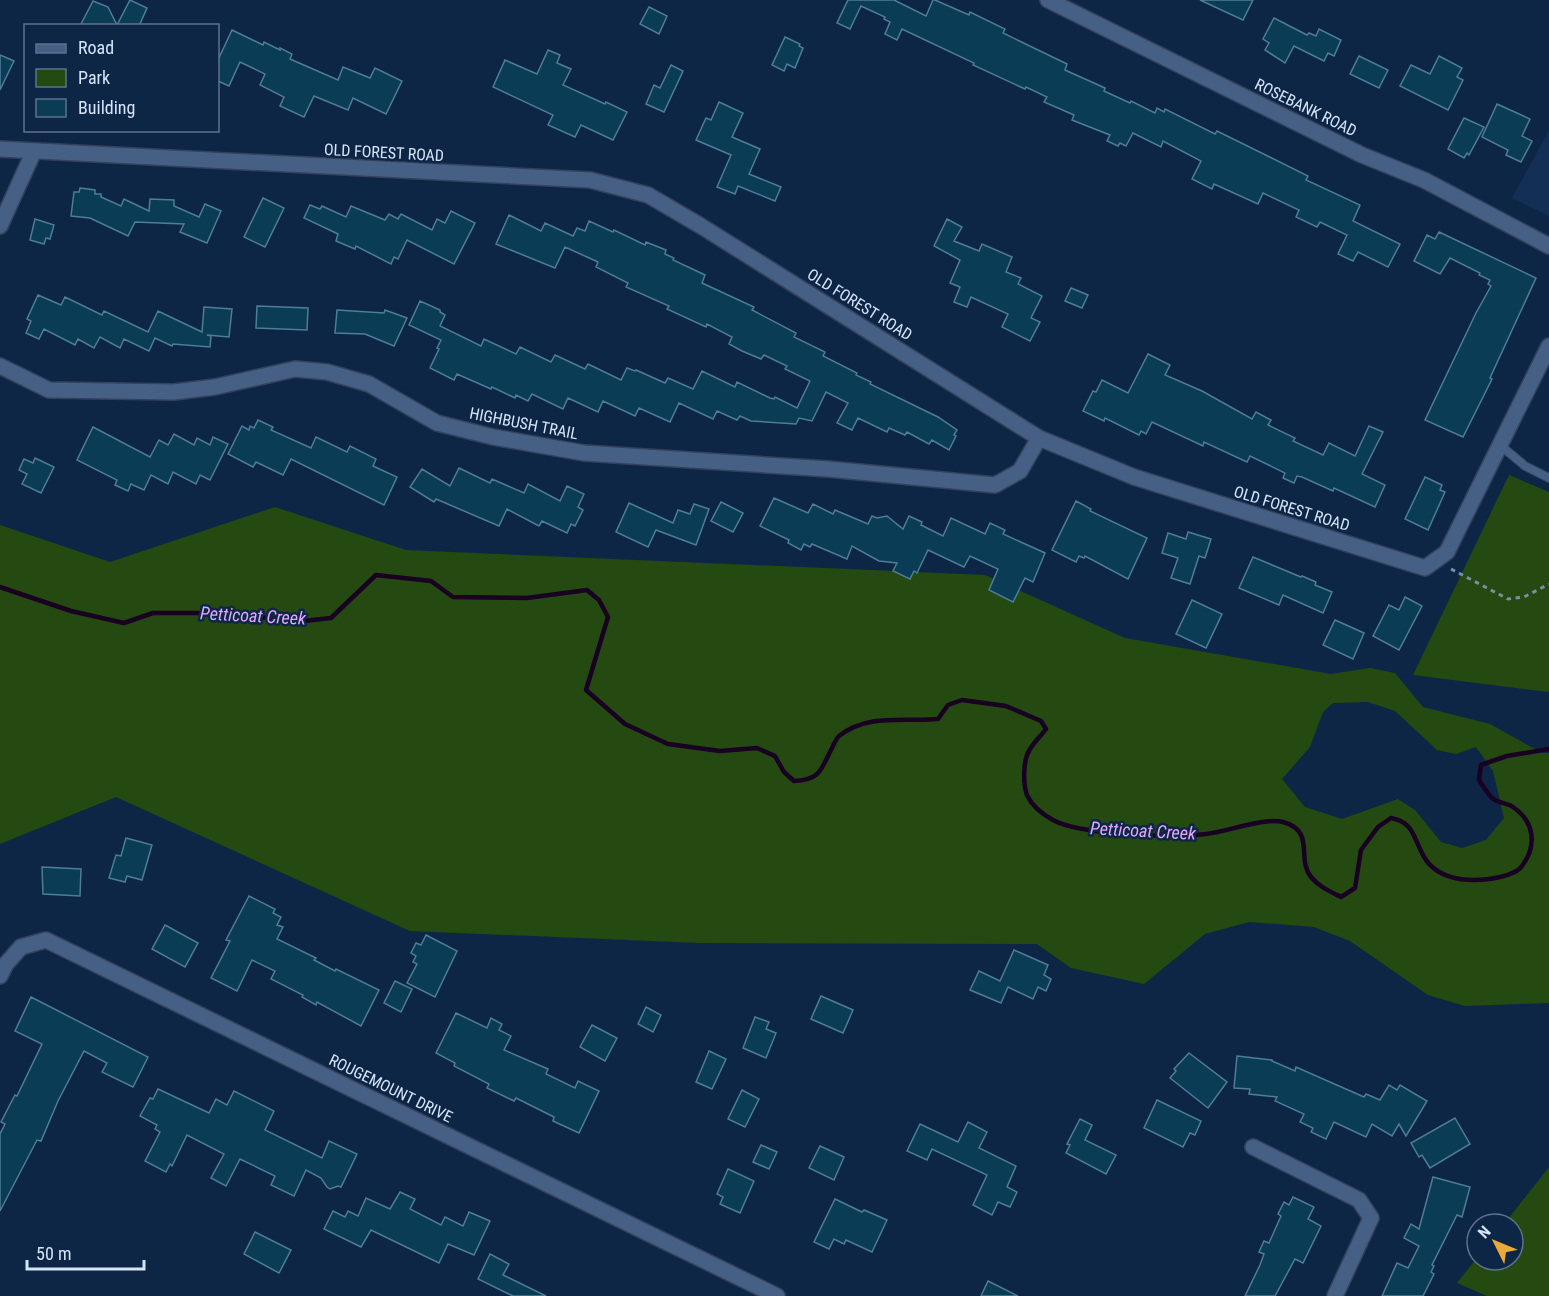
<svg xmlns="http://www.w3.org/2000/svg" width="1549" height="1296" font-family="'Roboto Condensed',sans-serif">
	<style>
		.built { fill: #132f55 }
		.green { fill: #244a11; fill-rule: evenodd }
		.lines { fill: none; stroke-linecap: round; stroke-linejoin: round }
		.stream { stroke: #190022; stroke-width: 4.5 }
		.building { fill: #0a3c56; stroke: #4e7c99; stroke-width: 1.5 }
		.lane-casing { stroke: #33415c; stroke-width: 10 }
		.street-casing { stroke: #33415c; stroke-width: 18 }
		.path { stroke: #798da7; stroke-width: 3; stroke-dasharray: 4.5 4.5; stroke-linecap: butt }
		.lane { stroke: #466085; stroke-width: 8 }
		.street { stroke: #466085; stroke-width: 15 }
		.labels { text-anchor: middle; stroke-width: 5; stroke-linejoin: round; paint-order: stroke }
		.street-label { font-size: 16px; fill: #d4e4f9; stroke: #0e2646 }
		.water-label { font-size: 18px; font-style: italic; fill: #e3a7f9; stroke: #0e2646 }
	</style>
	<rect width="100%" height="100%" fill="#0e2646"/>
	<path class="built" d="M1549,130V216L1512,198Z"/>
	<g class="green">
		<path d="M1509,475L1549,492V692L1413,675Z"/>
		<path d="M275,507L406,550L985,575L1125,638L1331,674L1370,668L1395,673L1423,707L1490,724L1542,753H1549V1003L1465,1006L1428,995L1350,941L1314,927L1249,922L1205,934L1144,984L1071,968L1037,944L700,943L410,931L116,797L0,844V525L110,562ZM1368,702L1395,711L1437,750L1456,754L1476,747L1493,771L1504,818L1486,840L1462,848L1441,842L1415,810L1398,799L1342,819L1305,807L1282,779L1310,747L1323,712L1333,703Z"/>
		<path d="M1549,1167V1296H1487L1457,1283L1477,1258V1260H1513V1224H1504Z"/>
	</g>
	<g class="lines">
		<path class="stream" d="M0,587L71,611L124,623L153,613H232L295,622L331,618L376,575L431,581L453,597L527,598L587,590L599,600L608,617L586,690L625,724L668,744L720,751L757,748L775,756L784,772L794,781C821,780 821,769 832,748C834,744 836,739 839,736C868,713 905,722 938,719L948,705L962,700L1006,706L1041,721L1046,729C1041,736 1033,743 1029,751C1023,761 1023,784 1027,795C1032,806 1042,814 1053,820C1080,835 1174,838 1206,834C1226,832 1265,817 1283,822C1316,831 1296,858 1311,877C1319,887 1331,892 1341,897L1355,888L1361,850L1378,827L1391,818C1413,822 1413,836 1422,853C1434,879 1464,882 1489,879C1498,878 1517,874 1522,866C1537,846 1535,822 1513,807C1507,803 1498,803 1492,798C1487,793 1483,786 1479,780L1481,765L1507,756L1549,749"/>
	</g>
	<g class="building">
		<path d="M130,0L147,8L139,26H80L93,1L108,7L117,25Z"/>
		<path d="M848,0H894L926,16L933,0H935L969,15L970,12L1005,29L1003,33L1067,64L1065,70L1105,88L1104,91L1130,103L1131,101L1155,113L1157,108L1164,112L1165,109L1215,134L1217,131L1308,176L1306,180L1360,205L1353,221L1400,244L1388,267L1358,252L1353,261L1338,254L1347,235L1320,222L1317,227L1296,217L1299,210L1263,193L1258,204L1214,184L1212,189L1192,179L1201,161L1163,141L1161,147L1133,133L1126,146L1120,143L1118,146L1107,141L1110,135L1072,120L1074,115L1044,102L1047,97L1026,87L1025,89L973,65L974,63L902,29L897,40L885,34L890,22L884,19L885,17L861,6L850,29L837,23Z"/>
		<path d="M1200,0H1253L1243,20Z"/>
		<path d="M649,7L667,16L659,34L640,24Z"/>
		<path d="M1274,18L1307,35L1309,33L1316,36L1319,29L1341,40L1334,56L1328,53L1324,61L1294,46L1285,63L1265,50L1269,43L1263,39Z"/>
		<path d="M232,30L263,45L264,42L280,50V48L292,54L290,59L338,80L343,67L370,78L375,68L402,81L386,114L353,98L348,110L314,96L304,117L280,106L284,97L260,85L265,74L240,62L229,86L218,81V60Z"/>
		<path d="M785,37L800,44L799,46L803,48L795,68L787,64L784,71L772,65Z"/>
		<path d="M548,50L560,55L557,63L571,69L563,85L605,104L606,102L627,112L613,140L581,125L575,137L548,125L553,115L493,87L505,60L537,74Z"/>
		<path d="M0,55L14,61L0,90Z"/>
		<path d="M1359,56L1388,70L1379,88L1350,74Z"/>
		<path d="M1439,56L1462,68L1457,77L1463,80L1448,110L1400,86L1411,65L1430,74Z"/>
		<path d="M671,65L683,71L664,112L646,104L654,85L660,88Z"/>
		<path d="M719,102L743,113L732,137L760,149L749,174L781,187L775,201L738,186L735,194L717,187L731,155L696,140L706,118L711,120Z"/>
		<path d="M1497,104L1530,119L1522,136L1532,141L1521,162L1506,155L1508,150L1482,137Z"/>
		<path d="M1464,118L1484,127L1469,155L1467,153L1464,158L1448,149Z"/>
		<path d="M80,188L95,190V194H101V197L121,206L124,199L149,211L150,199L174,200V206L199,217L205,204L221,211L207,243L180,232L184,224L135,222L128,236L90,218L71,216L74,192H79Z"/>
		<path d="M263,198L284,208L265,247L244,237Z"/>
		<path d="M310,205L320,209L322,206L346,217L351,206L385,220L389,214L398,219L401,214L432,230L437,219L445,223L451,211L475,223L454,264L407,240L398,259L394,257L391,264L356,246L355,249L336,241L338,234L304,218Z"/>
		<path d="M509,215L541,231L545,223L573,236L577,228L585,231L589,221L613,232L614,230L645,245L646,242L666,250L665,254L674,258L673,260L705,275L702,283L754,307L752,310L796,333L794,337L825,352L823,356L857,373L856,375L871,382L870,384L938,417L957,430L954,435L956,436L949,450L932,440L929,444L907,432L905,435L889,428L887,432L858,418L852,430L837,423L848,403L826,392L812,421L799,418L796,424L751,421L740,416L737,420L717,411L713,419L679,403L670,422L639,408L635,416L603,401L598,412L568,398L563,409L532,394L528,401L516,395L515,398L492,387L491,389L457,374L454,380L430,368L439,349L437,348L441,340L409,325L420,301L440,310V312L445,315L440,326L481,346L484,339L516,354L520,347L551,362L555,355L585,369L588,364L621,380L627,368L635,371L636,370L665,383L668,378L693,389L702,371L735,387L737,382L770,398L774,399L775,397L797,408L810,381L785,369L787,366L764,355L761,359L742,351L729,344L732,337L707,324L706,327L667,309L669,306L626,287L628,283L596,267L598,262L565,247L555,268L496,244Z"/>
		<path d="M35,219L54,225L50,239L46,238L44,244L30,240Z"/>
		<path d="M947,219L962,227L954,241L979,251L982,244L1012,257L1006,272L1021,278L1018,284L1042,296L1031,318L1040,322L1030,341L1002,327L1008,314L971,297L967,307L954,302L960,287L950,283L960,260L934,246Z"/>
		<path d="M1439,232L1536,278L1490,378L1492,379L1463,437L1425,420L1476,313L1491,286L1488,284L1490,280L1479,275L1480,273L1450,258L1440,274L1414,261L1427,235L1435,239Z"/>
		<path d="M1071,288L1088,295L1082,308L1065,301Z"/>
		<path d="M38,295L61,305L65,297L102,315L104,311L148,332L158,311L202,332L204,307L232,309L229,337L207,335L211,336L210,347L173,344L172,346L155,338L149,351L124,339L120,348L100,337L94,348L78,339L75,345L44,329L39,339L26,333L31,321L27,319Z"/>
		<path d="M257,306L308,308L307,330L256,328Z"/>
		<path d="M337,310L384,313L385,310L407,318L394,346L365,334L335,333Z"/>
		<path d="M1148,354L1170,365L1165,375L1202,391L1252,419L1256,412L1271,420L1268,425L1295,438L1293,441L1323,455L1329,443L1355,456L1369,426L1383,432L1362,474L1385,485L1375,507L1334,488L1333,491L1302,477L1297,476L1294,483L1283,478L1285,473L1250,456L1247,462L1204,442L1203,446L1152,422L1146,434L1141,431L1139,435L1105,418L1104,421L1083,411L1093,391L1096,392L1102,380L1128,393Z"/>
		<path d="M258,420L273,427L271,430L311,448L316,437L347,452L350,446L376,459L373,466L397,477L384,505L291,459L283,475L256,462L253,467L228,454L242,426L249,430L250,426L254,428Z"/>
		<path d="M93,427L150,457L159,440L168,445L174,434L194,445L197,438L210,445L213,437L228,444L210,480L200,475L196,484L173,472L168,484L151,475L144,490L131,484L128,491L115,485L117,480L77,460Z"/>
		<path d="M35,458L54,467L41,493L22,484L27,474L19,470L24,459L33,463Z"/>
		<path d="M459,468L490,483L492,479L524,493L528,484L560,501L567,486L584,494L578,507L583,510L575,526L571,524L567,533L542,521L539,526L507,509L499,526L436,499L434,502L410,487L422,469L450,486Z"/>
		<path d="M1425,477L1442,485L1440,490L1445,492L1428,530L1405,519Z"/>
		<path d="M774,498L808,513L813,504L833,514L835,510L868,524L872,516L877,518L887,516L903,529L909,516L922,522L921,525L943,536L951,518L985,534L990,523L1005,530L1003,534L1045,553L1033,582L1025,578L1013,602L989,590L998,569L970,556L964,567L928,550L917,573L914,571L910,579L893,571L897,563L879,561L852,546L847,559L812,544L810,547L804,544L801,550L788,543L789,540L760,526Z"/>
		<path d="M1076,501L1091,509L1090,511L1147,538L1128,579L1085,556L1084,558L1079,556L1076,562L1052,550Z"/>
		<path d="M721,502L743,513L733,532L711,521Z"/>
		<path d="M629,503L673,523L678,510L690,514L694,504L709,509L696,545L656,530L648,547L616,532Z"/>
		<path d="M1188,532L1211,539L1205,558L1199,556L1190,584L1171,578L1178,558L1162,553L1168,533L1186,539Z"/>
		<path d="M1253,557L1301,577L1302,576L1316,582L1315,585L1332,592L1323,613L1283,595L1279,605L1239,588Z"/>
		<path d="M1405,597L1422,606L1399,650L1373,636L1389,605L1399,610Z"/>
		<path d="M1192,600L1222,614L1206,648L1176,634Z"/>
		<path d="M1335,620L1364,633L1353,659L1323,645Z"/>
		<path d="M126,838L152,845L142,880L127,876L125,882L109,878L116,855L121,856Z"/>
		<path d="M42,867L81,869L80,896L43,894Z"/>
		<path d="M249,896L275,909L273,913L281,917L277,925L283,927L277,939L316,958L314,960L335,971L336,969L379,990L361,1026L317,1002L316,1005L302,997L303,995L271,979L275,971L252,960L237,991L211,978L230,941L226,940Z"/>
		<path d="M165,925L198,943L185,967L152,949Z"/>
		<path d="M426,935L457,951L435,997L407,983L417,964L413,962L416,956L411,953L416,943L421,945Z"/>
		<path d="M1014,950L1048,965L1044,975L1051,979L1046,991L1038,987L1033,999L1008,987L1001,1003L970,990L979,971L1000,981Z"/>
		<path d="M395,981L412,989L401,1012L384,1003Z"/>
		<path d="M821,996L853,1010L843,1033L811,1019Z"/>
		<path d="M31,997L148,1057L133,1087L102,1072L107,1063L84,1051L58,1101L41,1141L37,1140L0,1211V1134L5,1124L1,1122L15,1095L17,1096L42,1044L15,1031Z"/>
		<path d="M646,1007L661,1015L653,1032L638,1024Z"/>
		<path d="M456,1013L487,1028L491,1018L502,1024L499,1030L511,1036L504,1050L548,1069L546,1074L575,1088L578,1081L599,1091L579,1133L553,1121L554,1117L516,1098L514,1101L487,1088L489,1084L454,1066L455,1063L436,1053Z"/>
		<path d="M755,1017L769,1022L766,1029L776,1033L766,1058L743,1048Z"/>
		<path d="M592,1025L617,1038L605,1061L580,1047Z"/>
		<path d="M709,1051L726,1059L712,1089L696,1082Z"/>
		<path d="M1189,1053L1227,1082L1208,1108L1170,1078L1176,1071L1174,1069Z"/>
		<path d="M1237,1056L1272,1060V1061L1295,1071L1296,1067L1364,1097L1366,1094L1380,1100L1389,1085L1397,1090L1400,1085L1427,1101L1406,1136L1399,1124L1392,1136L1372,1124L1366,1137L1334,1122L1326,1139L1311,1132L1313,1128L1300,1122L1304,1114L1275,1101L1277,1097L1249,1094L1250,1089L1234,1088Z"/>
		<path d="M158,1089L209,1113L216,1099L227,1105L234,1091L274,1111L265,1130L322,1158L329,1141L357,1154L341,1187L338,1186L330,1189L327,1187L321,1178L306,1170L294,1196L271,1185L275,1176L240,1159L226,1186L211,1178L224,1154L187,1135L172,1166L170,1164L166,1172L145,1161L160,1132L155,1129L157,1125L140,1116L150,1098L153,1099Z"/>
		<path d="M742,1090L759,1099L745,1127L728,1119Z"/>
		<path d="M1157,1100L1201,1121L1195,1135L1190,1133L1183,1147L1144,1128Z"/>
		<path d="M1455,1118L1470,1144L1430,1168L1422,1155L1419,1157L1411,1143Z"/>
		<path d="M1080,1119L1092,1125L1085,1140L1116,1155L1106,1174L1066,1153L1070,1145L1067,1144Z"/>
		<path d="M968,1122L987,1132L979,1148L1016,1166L1007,1187L1017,1192L1010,1207L998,1202L992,1215L973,1205L987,1175L932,1149L927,1160L907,1151L920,1124L958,1142Z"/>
		<path d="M761,1145L777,1152L769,1169L753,1162Z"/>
		<path d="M820,1146L844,1157L834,1180L809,1168Z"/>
		<path d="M728,1169L754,1181L740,1213L720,1204L723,1197L717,1194Z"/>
		<path d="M1433,1177L1470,1187L1462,1217L1457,1215L1432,1265L1434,1266L1431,1272L1434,1274L1423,1296H1382L1397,1263L1408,1268L1419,1246L1404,1238L1411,1224L1419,1229Z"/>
		<path d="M400,1192L415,1199L410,1209L441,1225L445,1217L463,1226L469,1212L490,1221L474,1255L448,1244L439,1263L371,1230L361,1247L324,1229L333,1211L345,1217L348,1211L358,1216L366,1198L390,1209Z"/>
		<path d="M1293,1197L1314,1207L1308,1219L1321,1226L1303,1263L1295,1259L1275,1296H1245L1260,1265L1264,1254L1259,1252L1264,1241L1269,1243L1281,1216L1278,1214L1284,1202L1289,1205Z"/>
		<path d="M835,1199L862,1212L864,1210L887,1220L872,1252L846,1240L844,1244L834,1239L829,1249L814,1242Z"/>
		<path d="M255,1232L291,1250L279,1273L244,1254Z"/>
		<path d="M490,1254L509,1264L503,1275L546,1296H513L478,1279Z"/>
		<path d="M988,1281L1018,1296H981Z"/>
	</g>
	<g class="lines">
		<g class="lane-casing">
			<path id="lane" d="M1500,445L1525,466L1549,478"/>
		</g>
		<g class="street-casing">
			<g id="street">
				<path d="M1048,0L1362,155L1424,180L1549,246"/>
				<path d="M0,149L590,180L648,195L701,226L1039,438L1134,477L1425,568L1447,552L1549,346"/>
				<path d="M0,226L34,151"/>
				<path d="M0,366L49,390L174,392L215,387L295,369L327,372L369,384L437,423L493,437L584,453L828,469L995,485L1020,471L1039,438"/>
				<path d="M0,976L6,964L21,947L46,940L777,1296"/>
				<path d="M1253,1147L1359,1200L1371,1218L1335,1296"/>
			</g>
		</g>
		<path class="path" d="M1451,569L1508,599L1524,597L1549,584"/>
		<use href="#lane" class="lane"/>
		<use href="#street" class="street"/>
	</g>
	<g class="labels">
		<g class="street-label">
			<text transform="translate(1306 107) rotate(26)" y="6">ROSEBANK ROAD</text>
			<text transform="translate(384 152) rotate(3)" y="6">OLD FOREST ROAD</text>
			<text transform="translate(860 304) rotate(32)" y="6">OLD FOREST ROAD</text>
			<text transform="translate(524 423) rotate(11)" y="6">HIGHBUSH TRAIL</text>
			<text transform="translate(1292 508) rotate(17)" y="6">OLD FOREST ROAD</text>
			<text transform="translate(391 1088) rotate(26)" y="6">ROUGEMOUNT DRIVE</text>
		</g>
		<g class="water-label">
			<text transform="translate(253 616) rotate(3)" y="6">Petticoat Creek</text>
			<text transform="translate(1143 831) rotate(3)" y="6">Petticoat Creek</text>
		</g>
	</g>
	<rect x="24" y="24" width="195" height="108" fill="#0e2646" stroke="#5d728e" stroke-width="1.5"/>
	<rect x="36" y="44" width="30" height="9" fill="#466085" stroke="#5d728e" stroke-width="1.5"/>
	<text x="78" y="54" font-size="18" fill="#d4e4f9">Road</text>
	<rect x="36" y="69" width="30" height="18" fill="#244a11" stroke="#5d728e" stroke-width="1.5"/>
	<text x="78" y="84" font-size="18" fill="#d4e4f9">Park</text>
	<rect x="36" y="99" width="30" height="18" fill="#0a3c56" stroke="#5d728e" stroke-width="1.5"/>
	<text x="78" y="114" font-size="18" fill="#d4e4f9">Building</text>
	<g transform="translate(1495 1242) rotate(313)"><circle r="28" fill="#0e2646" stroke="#5d728e" stroke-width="1.5"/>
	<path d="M0-4.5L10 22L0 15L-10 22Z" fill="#eaaa39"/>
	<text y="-9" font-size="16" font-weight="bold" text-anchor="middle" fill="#d4e4f9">N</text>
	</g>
	<path d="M27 1260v9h117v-9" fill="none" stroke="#d4e4f9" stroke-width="3"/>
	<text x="36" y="1260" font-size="18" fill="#d4e4f9" stroke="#0e2646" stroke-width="4.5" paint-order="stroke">50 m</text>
</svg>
